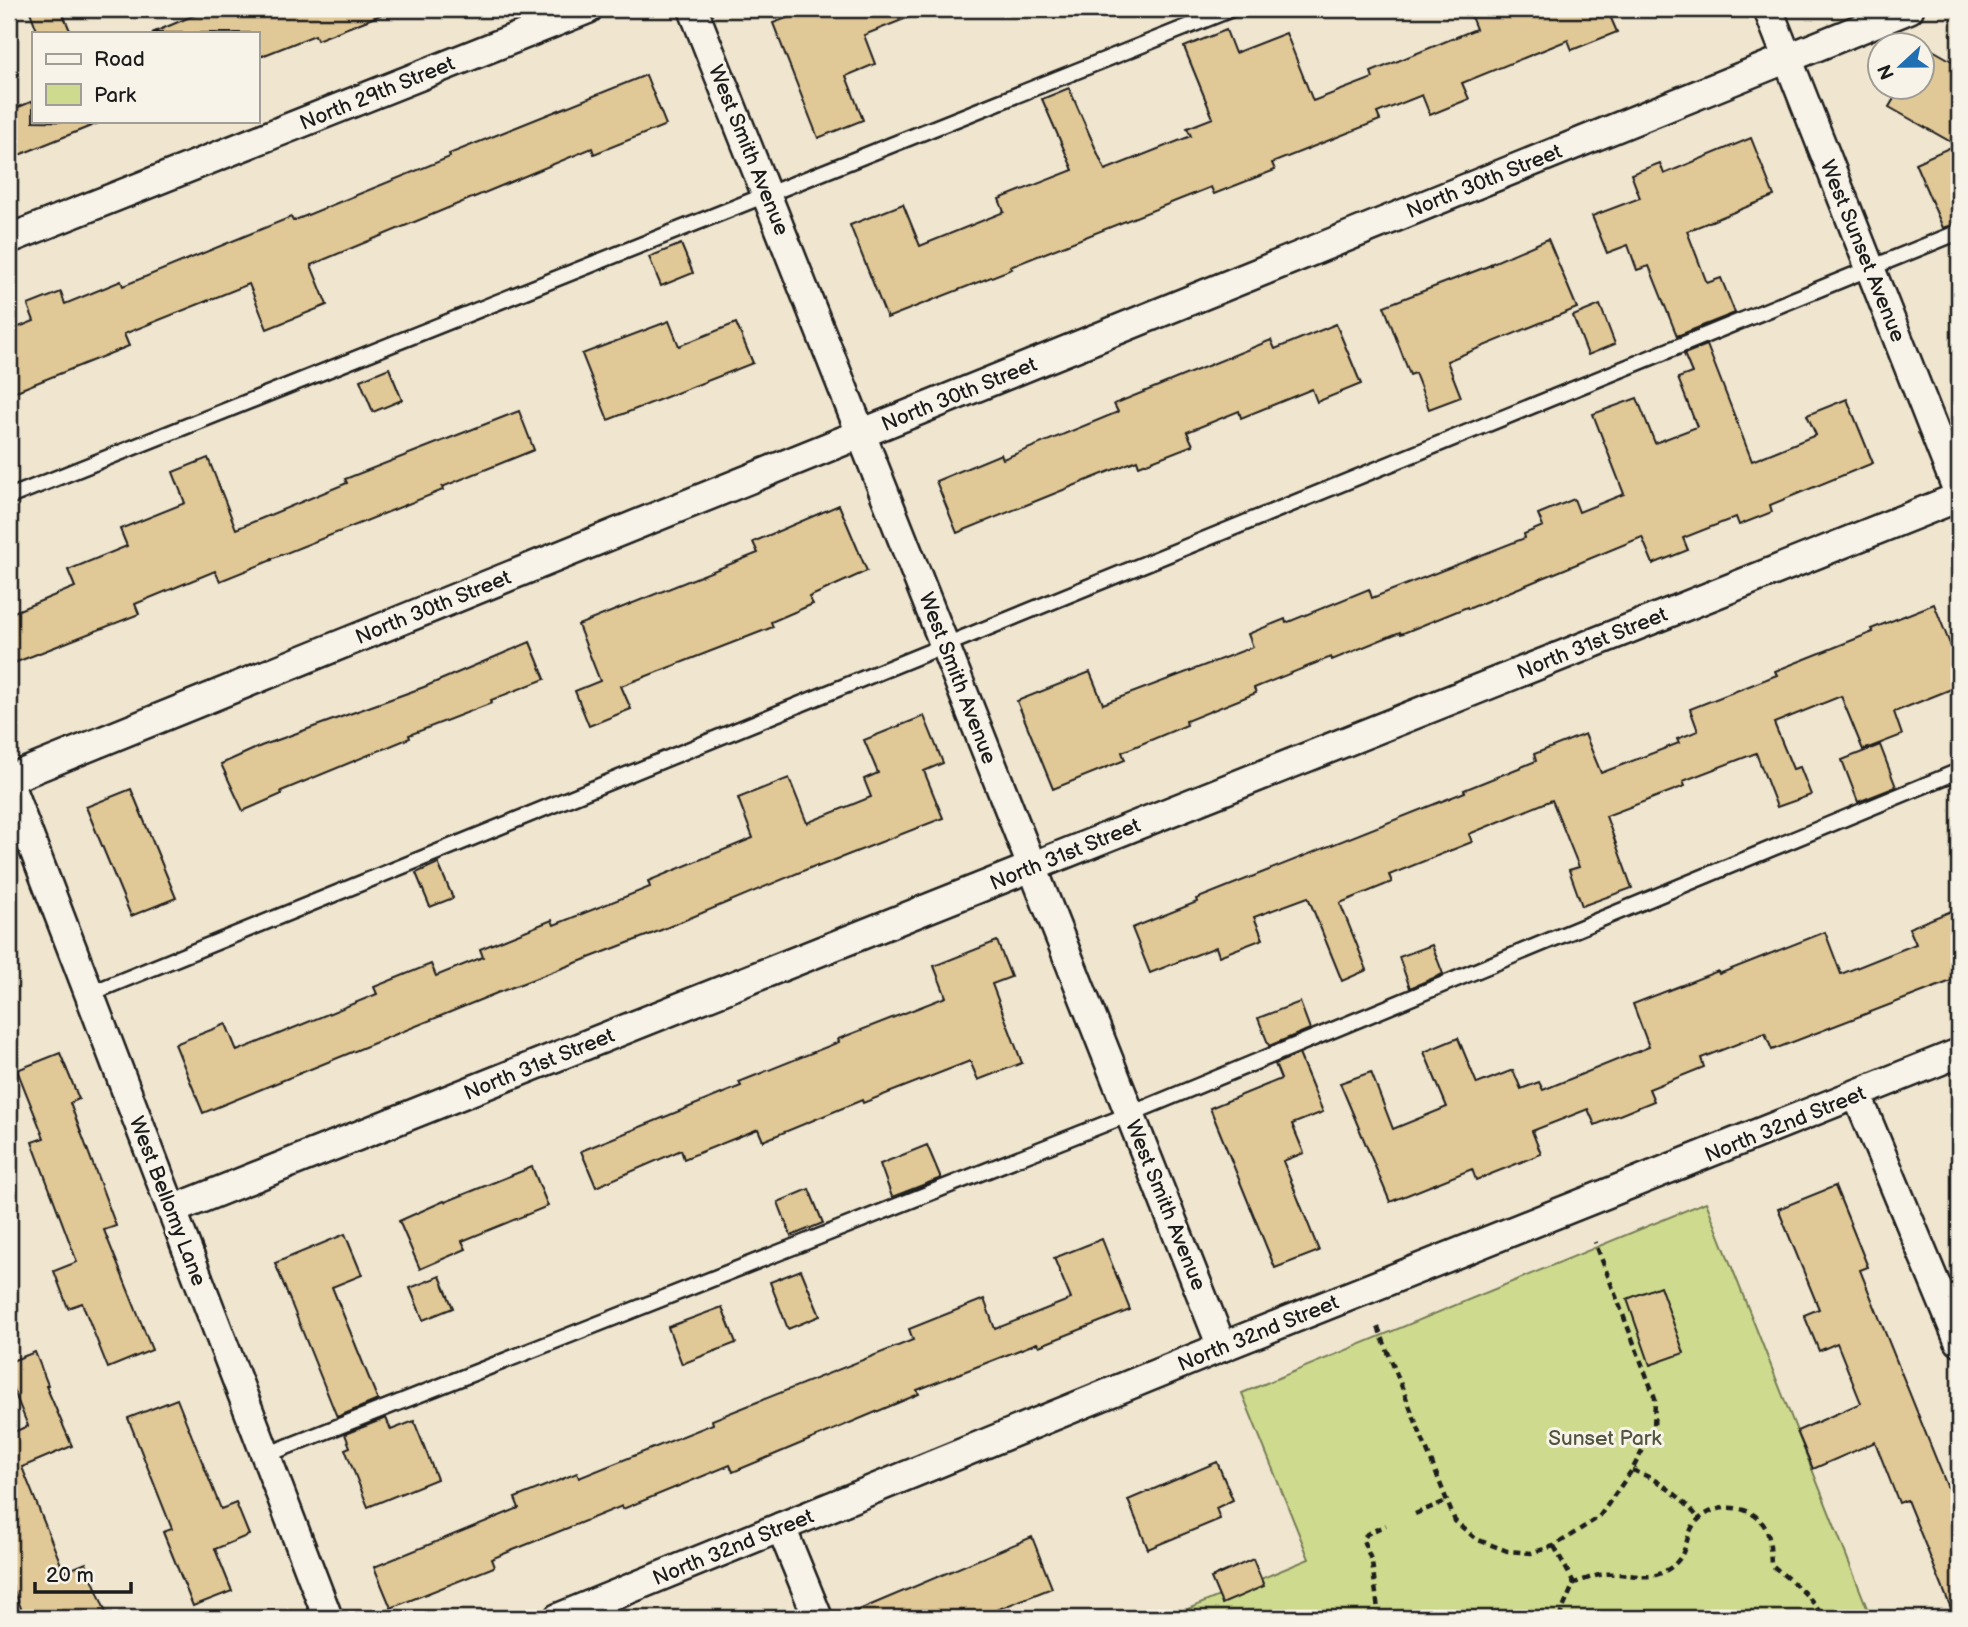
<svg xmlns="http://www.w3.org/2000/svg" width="1968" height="1627" font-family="'Balsamiq Sans',sans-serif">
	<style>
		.green { fill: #cedb8e; stroke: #757c55; stroke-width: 2 }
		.building { fill: #e1c897; stroke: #1c1c1c; stroke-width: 2 }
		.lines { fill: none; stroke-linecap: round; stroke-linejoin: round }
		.service-casing { stroke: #1c1c1c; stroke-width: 19 }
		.minor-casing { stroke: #1c1c1c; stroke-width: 33 }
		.path { stroke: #1c1c1c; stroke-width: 4.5; stroke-dasharray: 7 5; stroke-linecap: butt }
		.service { stroke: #f7f3e8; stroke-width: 14 }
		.minor { stroke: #f7f3e8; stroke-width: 28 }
		.labels { text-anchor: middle; stroke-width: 6; stroke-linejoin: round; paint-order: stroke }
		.street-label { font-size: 21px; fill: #1c1c1c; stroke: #f7f3e8 }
		.park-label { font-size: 21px; fill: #51553e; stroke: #f7f3e8 }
	</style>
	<rect width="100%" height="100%" fill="#f0e6d0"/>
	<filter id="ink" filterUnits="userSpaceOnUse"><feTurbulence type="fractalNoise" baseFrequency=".0143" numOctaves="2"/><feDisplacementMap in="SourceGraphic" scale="14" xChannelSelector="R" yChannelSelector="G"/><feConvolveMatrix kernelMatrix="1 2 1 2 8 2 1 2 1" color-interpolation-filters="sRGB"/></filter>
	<g filter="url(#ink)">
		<path class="green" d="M1706,1202L1871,1618H1166L1309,1559L1242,1393Z"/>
		<g class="building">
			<path d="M29,9H61L71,33H38Z"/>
			<path d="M209,9H393V10L317,40L315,35L257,58V33H152Z"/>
			<path d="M811,9L927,10L864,35L875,64L846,76L863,120L818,138L773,23Z"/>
			<path d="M1468,9H1607L1617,32L1572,50L1568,40L1462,83L1469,99L1430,115L1422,95L1377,113L1380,120L1272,163L1275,170L1214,194L1211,187L1010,267L1012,269L887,318L850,225L903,204L920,246L1004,212L999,199L1073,170L1042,99L1069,88L1105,170L1191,136L1187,128L1213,118L1184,47L1226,30L1235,53L1286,33L1313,101L1373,78L1371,72L1476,29Z"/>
			<path d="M1922,44L1959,65V223L1943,228L1915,163L1956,145L1889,107L1900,88H1922Z"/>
			<path d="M646,75L666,125L594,154L592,148L311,265L327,305L267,329L249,284L124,334L129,346L9,394V331L34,321L28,305L61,292L65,304L121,281L123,286L291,217L293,221L450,157L449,154Z"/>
			<path d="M33,101V121L101,122L9,159V111Z"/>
			<path d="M1751,138L1774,196L1687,231L1707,283L1721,278L1735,313L1677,336L1649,266L1637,270L1628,245L1607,253L1592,216L1640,198L1631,174L1660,163L1664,174Z"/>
			<path d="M1548,239L1577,308L1447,361L1461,397L1429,409L1415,373L1410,375L1384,306L1491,265L1490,264Z"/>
			<path d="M681,244L693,273L661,286L649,257Z"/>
			<path d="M1600,305L1615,344L1588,355L1573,316Z"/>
			<path d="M669,321L679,346L736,323L753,363L608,420L582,354Z"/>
			<path d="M1336,324L1361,384L1317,402L1312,389L1241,418L1239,411L1187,432L1193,445L1139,466L1137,460L957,533L936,481L1001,454L1003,459L1118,412L1114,404L1271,340L1275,349Z"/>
			<path d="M1707,345L1752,461L1816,435L1807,415L1847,399L1873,463L1770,505L1772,512L1739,525L1736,517L1683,538L1688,550L1653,564L1642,537L1468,609L1467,607L1401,634L1400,632L1332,660L1331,657L1254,688L1256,693L1186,721L1187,725L1122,752L1125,760L1053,789L1017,701L1090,672L1103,704L1253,647L1248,634L1285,619L1286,623L1369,589L1372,598L1525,538L1524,534L1543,526L1538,514L1574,499L1579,512L1624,494L1593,414L1637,398L1655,443L1697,427L1678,378L1692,373L1684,354Z"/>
			<path d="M389,368L402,400L373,412L360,380Z"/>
			<path d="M519,411L534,450L442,487L443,490L271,559L272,560L220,581L215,571L135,604L139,614L9,665V614L75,587L68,570L127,546L120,529L185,503L173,472L208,458L236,529L347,483L345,479Z"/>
			<path d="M839,505L867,571L809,597L813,604L771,622L773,627L621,686L631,709L589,726L575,691L600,681L578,625L758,553L753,542Z"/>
			<path d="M1934,604L1959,667V686L1894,712L1902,735L1863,750L1841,696L1774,723L1793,769L1800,767L1811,795L1777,807L1756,753L1683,781L1685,786L1606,816L1632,888L1582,906L1569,870L1579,867L1552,800L1469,834L1472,842L1389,875L1392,882L1340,903L1367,970L1342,981L1308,897L1254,917L1263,939L1219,956L1216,947L1150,973L1132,928L1197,902L1196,899L1465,792L1464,790L1536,761L1534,754L1585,734L1601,773L1679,743L1677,739L1698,731L1690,709L1777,675L1775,671L1873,632L1871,629Z"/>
			<path d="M530,642L545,679L491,700L492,703L409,735L410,738L281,791L282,794L243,811L221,764L261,746L424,687Z"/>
			<path d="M924,716L943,763L924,771L943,818L817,867V865L654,933L497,993L203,1113L175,1044L226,1024L237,1051L377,994L374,987L431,964L436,976L483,957L480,949L552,920L554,925L650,887L648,881L753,838L738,798L789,778L807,823L871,797L864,779L878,773L864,740Z"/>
			<path d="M1880,745L1896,787L1858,802L1842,760Z"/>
			<path d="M131,789L176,898L131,916L86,807Z"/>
			<path d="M438,863L453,898L430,907L416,873Z"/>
			<path d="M1959,908V978L1772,1050L1765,1033L1701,1058L1704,1067L1649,1089L1654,1101L1595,1125L1588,1109L1532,1131L1541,1154L1476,1180L1472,1169L1390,1202L1340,1083L1371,1072L1393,1129L1447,1107L1424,1052L1458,1038L1477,1084L1513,1070L1521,1089L1539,1082L1543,1090L1649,1047L1633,1004L1718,971L1719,974L1825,932L1841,974L1916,944L1909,928Z"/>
			<path d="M997,941L1011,977L992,984L1022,1063L978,1080L970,1061L863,1103L862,1100L763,1141L758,1129L684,1159L681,1150L596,1187L581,1151L741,1086L739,1082L839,1042L838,1039L946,997L934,966Z"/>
			<path d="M1432,945L1443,974L1410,988L1399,957Z"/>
			<path d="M1300,1002L1310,1029L1269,1046L1258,1018Z"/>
			<path d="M60,1053L79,1099L70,1103L116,1226L104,1230L152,1350L108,1368L82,1303L68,1308L54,1271L77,1262L32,1142L44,1138L17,1070Z"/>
			<path d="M1299,1054L1323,1112L1292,1124L1304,1153L1283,1161L1319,1251L1275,1268L1210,1108L1281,1079L1275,1064Z"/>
			<path d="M927,1145L941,1178L892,1197L880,1164Z"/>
			<path d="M532,1167L548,1206L462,1241L466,1249L420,1269L399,1221L444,1201L445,1202Z"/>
			<path d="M1835,1186L1868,1267L1860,1270L1959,1516V1618H1955L1907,1500L1899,1503L1875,1442L1813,1469L1797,1431L1861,1403L1837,1343L1819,1351L1804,1315L1819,1309L1778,1209Z"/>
			<path d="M809,1189L823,1223L791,1236L778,1202Z"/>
			<path d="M345,1234L362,1275L332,1287L378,1400L337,1417L275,1263Z"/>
			<path d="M1102,1239L1130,1310L1039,1346L1037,1343L917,1390L919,1394L733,1472L730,1465L623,1509L622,1506L491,1559L494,1567L391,1608L374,1567L519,1508L515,1498L577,1473L579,1478L713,1424L712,1420L913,1340L909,1329L984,1299L995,1329L1071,1299L1054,1258Z"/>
			<path d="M801,1270L820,1316L788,1329L770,1282Z"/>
			<path d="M440,1276L453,1308L423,1320L410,1288Z"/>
			<path d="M1660,1286L1684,1353L1650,1365L1627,1299Z"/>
			<path d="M722,1307L736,1343L682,1364L668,1327Z"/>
			<path d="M35,1352L48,1385L46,1386L72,1446L22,1467L64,1572L86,1563L108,1618H25L9,1578V1434L28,1426L9,1379V1362Z"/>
			<path d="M177,1399L221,1509L236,1503L249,1535L215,1549L232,1591L193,1606L163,1532L172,1529L128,1418Z"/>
			<path d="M386,1418L391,1430L414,1421L437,1479L368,1507L345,1449L350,1447L345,1434Z"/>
			<path d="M1217,1462L1233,1500L1216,1508L1220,1519L1148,1549L1128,1500Z"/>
			<path d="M1032,1537L1052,1588L976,1618H840Z"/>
			<path d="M1253,1559L1264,1586L1222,1604L1211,1578Z"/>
		</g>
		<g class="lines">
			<g class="service-casing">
				<g id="service">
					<path d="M9,497L1232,9"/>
					<path d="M89,994L1959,232"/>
					<path d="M266,1455L1130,1114L1959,771"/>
				</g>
			</g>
			<g class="minor-casing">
				<g id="minor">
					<path d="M693,9L1222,1347"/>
					<path d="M1768,9L1959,494"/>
					<path d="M9,239L588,9"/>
					<path d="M9,779L1909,9"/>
					<path d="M9,784L328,1618"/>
					<path d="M1857,1095L1959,1341"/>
					<path d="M172,1210L1959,497"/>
					<path d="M781,1527L818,1618"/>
					<path d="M558,1618L1222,1347L1959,1053"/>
				</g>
			</g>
			<g class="path">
				<path d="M1378,1327L1455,1521L1476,1539L1507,1551L1531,1553L1554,1546L1599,1517L1632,1470L1654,1429L1655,1398L1595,1242"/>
				<path d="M1632,1470C1660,1480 1681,1496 1699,1519"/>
				<path d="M1415,1514L1446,1501"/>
				<path d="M1554,1546L1574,1583"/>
				<path d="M1379,1618L1372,1562L1363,1540L1367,1534L1386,1525"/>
				<path d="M1559,1618L1574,1583C1584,1580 1595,1575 1605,1574C1622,1572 1644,1580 1659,1574C1694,1559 1680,1536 1699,1519C1718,1502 1752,1504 1765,1527C1771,1537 1770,1552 1771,1564C1787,1579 1815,1597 1822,1618"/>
			</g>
			<use href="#service" class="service"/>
			<use href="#minor" class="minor"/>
		</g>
	</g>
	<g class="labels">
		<g class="street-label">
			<text transform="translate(377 93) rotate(-22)" y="7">North 29th Street</text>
			<text transform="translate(749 150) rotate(68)" y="7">West Smith Avenue</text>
			<text transform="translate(1484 181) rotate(-22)" y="7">North 30th Street</text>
			<text transform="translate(1863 251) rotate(68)" y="7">West Sunset Avenue</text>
			<text transform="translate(959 394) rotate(-22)" y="7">North 30th Street</text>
			<text transform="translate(433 607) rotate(-22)" y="7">North 30th Street</text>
			<text transform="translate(1592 643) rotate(-22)" y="7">North 31st Street</text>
			<text transform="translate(958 678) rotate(69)" y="7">West Smith Avenue</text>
			<text transform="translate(1065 854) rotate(-22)" y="7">North 31st Street</text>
			<text transform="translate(539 1064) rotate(-22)" y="7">North 31st Street</text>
			<text transform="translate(1785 1124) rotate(-22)" y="7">North 32nd Street</text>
			<text transform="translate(168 1201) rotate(69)" y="7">West Bellomy Lane</text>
			<text transform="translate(1166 1205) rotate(68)" y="7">West Smith Avenue</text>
			<text transform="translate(1258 1333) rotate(-22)" y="7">North 32nd Street</text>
			<text transform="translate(733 1547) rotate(-22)" y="7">North 32nd Street</text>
		</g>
		<g class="park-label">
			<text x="1605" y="1445">Sunset Park</text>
		</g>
	</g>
	<rect width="1968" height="1627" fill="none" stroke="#f7f3e8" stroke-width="35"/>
	<rect x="18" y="18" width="1933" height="1592" fill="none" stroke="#1c1c1c" stroke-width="2.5" filter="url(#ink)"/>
	<rect x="32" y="32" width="228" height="91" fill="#f7f3e8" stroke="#9f9d96" stroke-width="2"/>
	<rect x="46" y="54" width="35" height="10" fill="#f7f3e8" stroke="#9f9d96" stroke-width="2"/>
	<text x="94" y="66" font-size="21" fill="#1c1c1c">Road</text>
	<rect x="46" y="84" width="35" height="21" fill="#cedb8e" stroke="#9f9d96" stroke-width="2"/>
	<text x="94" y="102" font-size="21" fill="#1c1c1c">Park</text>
	<g transform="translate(1901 66) rotate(248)"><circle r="33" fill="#f7f3e8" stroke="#9f9d96" stroke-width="2"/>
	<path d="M0-5L12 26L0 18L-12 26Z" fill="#1f6fb2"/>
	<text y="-10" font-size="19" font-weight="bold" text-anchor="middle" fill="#1c1c1c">N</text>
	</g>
	<path d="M35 1582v10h96v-10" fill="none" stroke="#1c1c1c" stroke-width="3.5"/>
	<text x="46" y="1582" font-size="21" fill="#1c1c1c" stroke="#f7f3e8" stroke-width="5" paint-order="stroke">20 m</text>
</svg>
